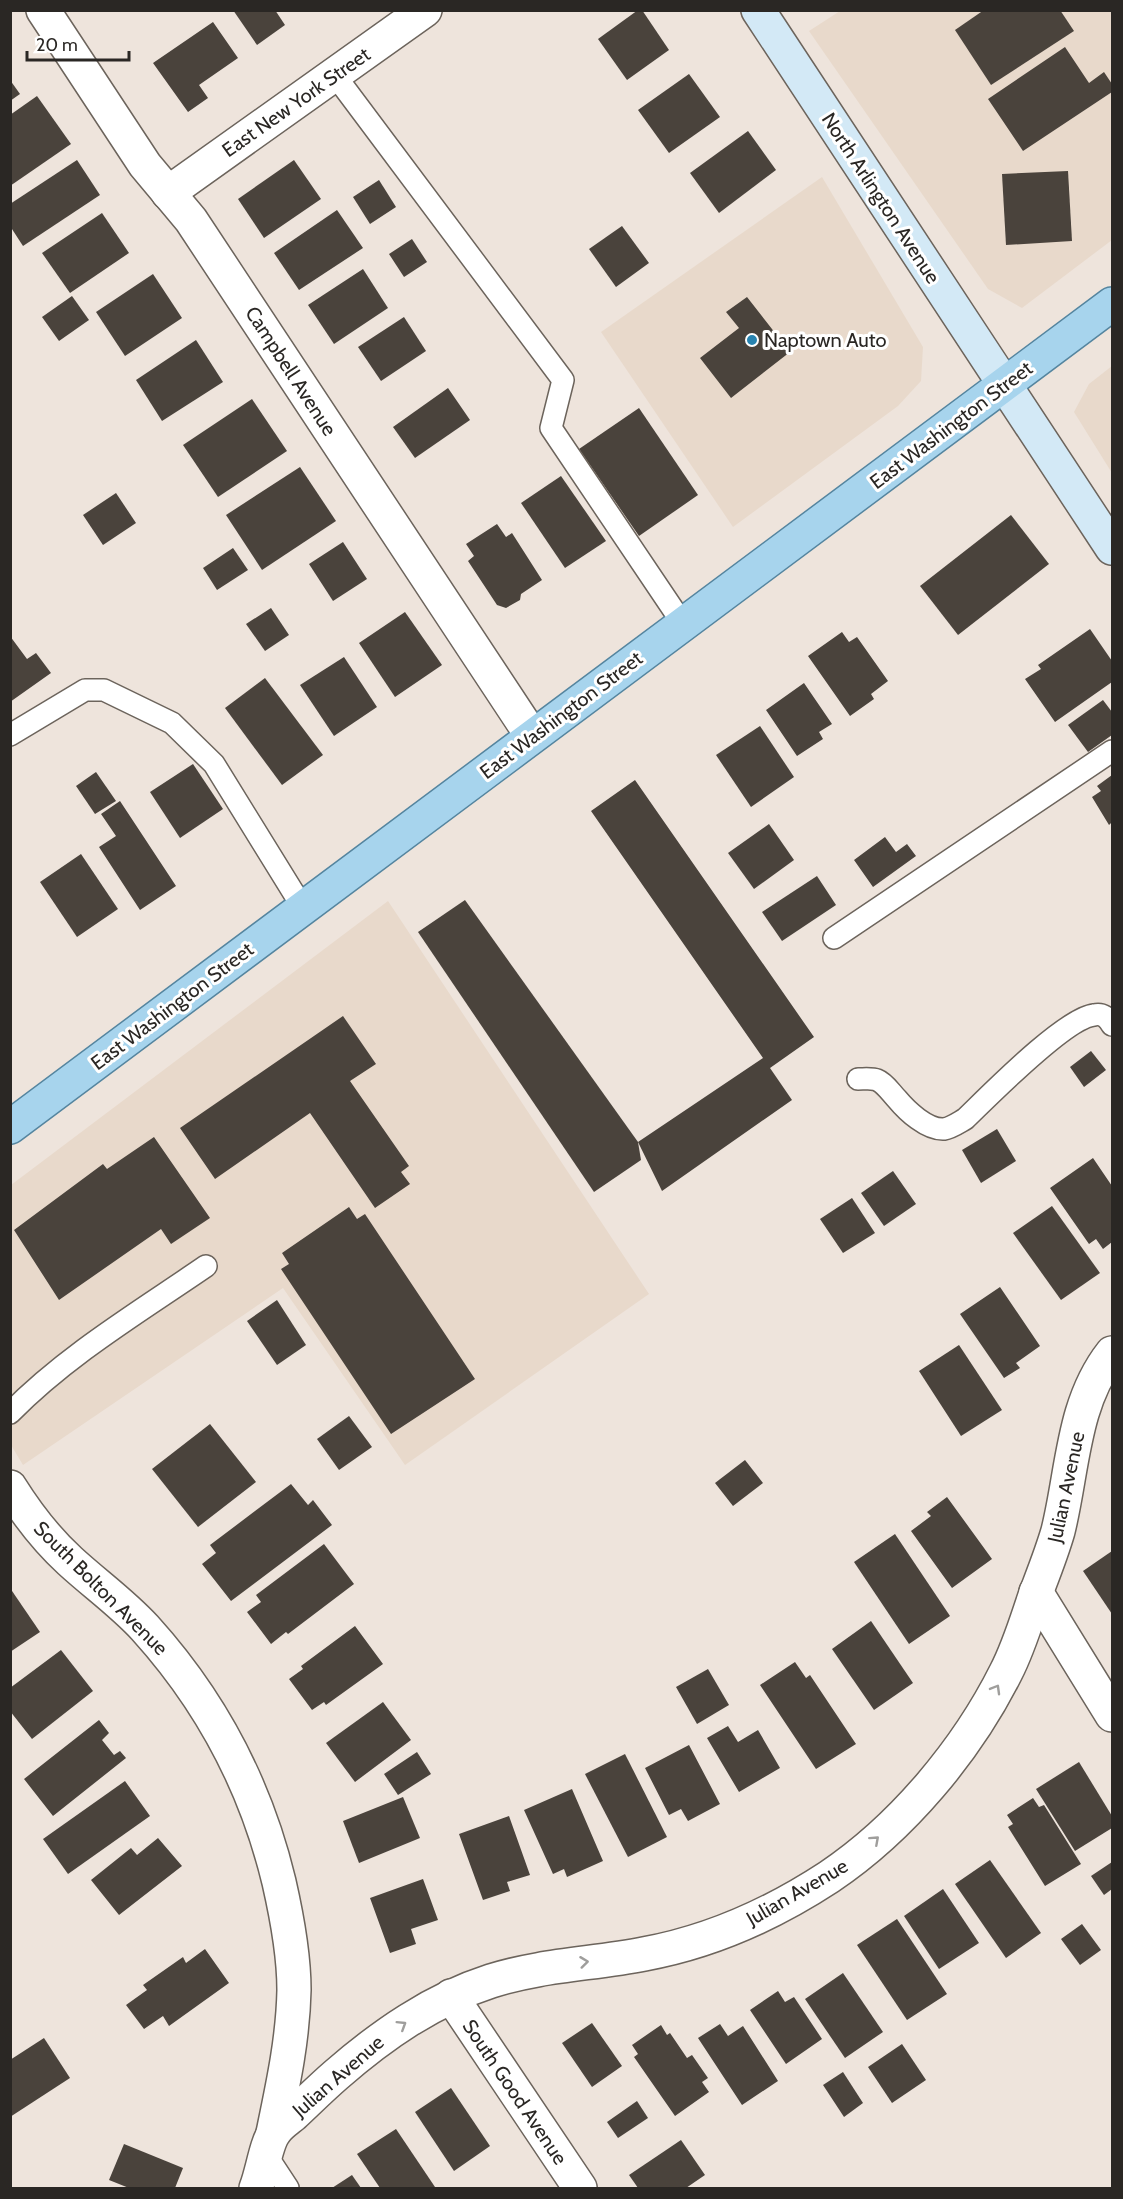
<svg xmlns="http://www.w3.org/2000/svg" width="1123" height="2199" font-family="Cabin,sans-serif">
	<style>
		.built { fill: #e8d9cb }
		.building { fill: #4a433c }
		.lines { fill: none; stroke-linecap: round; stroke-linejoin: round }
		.service-casing { stroke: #6c645c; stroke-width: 24 }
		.minor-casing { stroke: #6c645c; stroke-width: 36 }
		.secondary-casing { stroke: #6c645c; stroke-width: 36 }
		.primary-casing { stroke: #55859f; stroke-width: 36 }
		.service { stroke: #fff; stroke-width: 21 }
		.minor { stroke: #fff; stroke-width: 33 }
		.secondary { stroke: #d3e9f6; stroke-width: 33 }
		.primary { stroke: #a7d4ed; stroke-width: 33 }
		.oneway { stroke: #9f9e9c }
		.poi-dot { fill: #2783b0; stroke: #fff; stroke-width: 2 }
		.labels { text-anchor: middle; stroke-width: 6; stroke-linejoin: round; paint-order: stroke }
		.street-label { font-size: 20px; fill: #2a2724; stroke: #fff }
		.poi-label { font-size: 20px; fill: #2a2724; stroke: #fff; text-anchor: start }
	</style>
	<rect width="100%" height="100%" fill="#eee4dc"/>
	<g class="built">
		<path d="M840,11H1112V240L1022,308L988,289L809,31Z"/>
		<path d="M822,177L923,347L921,381L898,406L733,527L601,332Z"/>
		<path d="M1112,366V473L1074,412L1089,384Z"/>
		<path d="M388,901L649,1294L405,1465L283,1288L23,1465L11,1445V1185Z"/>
	</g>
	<g class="building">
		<path d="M233,10H275L285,25L257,45Z"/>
		<path d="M638,10H642L669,50L627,80L598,39Z"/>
		<path d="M984,10H1060L1074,31L991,85L955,30Z"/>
		<path d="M213,22L238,58L199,85L208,98L188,112L153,63Z"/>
		<path d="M1065,47L1089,83L1104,72L1112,84V92L1023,151L988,99Z"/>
		<path d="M689,74L720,117L669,153L638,110Z"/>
		<path d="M10,80L20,94L10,101Z"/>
		<path d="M37,96L71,144L10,186V115Z"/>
		<path d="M748,131L776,170L719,213L690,173Z"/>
		<path d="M77,160L100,195L23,246L10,226V204Z"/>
		<path d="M294,160L321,199L264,238L238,199Z"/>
		<path d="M1068,171L1072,241L1006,245L1002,174Z"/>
		<path d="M379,180L396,207L370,224L353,197Z"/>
		<path d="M337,210L363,248L299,290L274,253Z"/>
		<path d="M102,213L129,253L70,293L42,253Z"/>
		<path d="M622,226L649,263L616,287L589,249Z"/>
		<path d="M412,239L427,262L404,277L389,254Z"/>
		<path d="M363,269L388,308L334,344L308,305Z"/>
		<path d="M153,274L182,318L125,356L96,312Z"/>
		<path d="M72,296L89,320L59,341L42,317Z"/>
		<path d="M747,297L790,352L731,398L700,358L739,328L726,312Z"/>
		<path d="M404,317L426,351L381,381L358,347Z"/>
		<path d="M196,340L223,382L162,421L136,380Z"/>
		<path d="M448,388L470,420L415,458L393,427Z"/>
		<path d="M252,399L287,451L218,497L183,445Z"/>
		<path d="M639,408L698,495L639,536L579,449Z"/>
		<path d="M300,467L336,521L262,570L226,515Z"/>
		<path d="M561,476L606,541L565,568L521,503Z"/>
		<path d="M116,493L136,523L103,545L83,515Z"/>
		<path d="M1011,515L1049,564L958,635L920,586Z"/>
		<path d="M497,524L506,537L512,533L542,580L521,594L520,600L506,608L497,605L468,561L474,556L466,544Z"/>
		<path d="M343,542L367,579L333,601L309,564Z"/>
		<path d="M233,548L248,570L217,590L203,568Z"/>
		<path d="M271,608L289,635L265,651L246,624Z"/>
		<path d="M405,612L442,665L395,697L359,643Z"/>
		<path d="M1090,629L1112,661V682L1055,722L1025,679L1041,669L1038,665Z"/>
		<path d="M842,632L849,642L857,637L888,681L871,694L874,699L850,716L808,656Z"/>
		<path d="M10,636L27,659L36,653L51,673L10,702Z"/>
		<path d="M344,657L377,707L334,736L300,685Z"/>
		<path d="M265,678L323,755L282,785L225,708Z"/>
		<path d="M804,683L832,724L819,732L823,739L797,756L766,710Z"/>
		<path d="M1103,700L1112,712V735L1088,752L1068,725Z"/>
		<path d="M760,726L794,777L751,807L716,755Z"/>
		<path d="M193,764L223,809L180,838L150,792Z"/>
		<path d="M96,772L116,801L95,814L76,786Z"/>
		<path d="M1112,775V822L1109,825L1092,797L1101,791L1097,786Z"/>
		<path d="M635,780L814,1037L770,1068L792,1100L662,1191L638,1142L763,1058L591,811Z"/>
		<path d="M120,801L176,886L140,910L99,847L116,836L101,814Z"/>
		<path d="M769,824L794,860L754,889L728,853Z"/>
		<path d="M885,837L896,852L907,844L916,856L873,887L854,860Z"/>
		<path d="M81,854L118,909L77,937L40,882Z"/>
		<path d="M817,876L836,905L782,941L762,912Z"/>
		<path d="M465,900L638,1142L641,1160L594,1192L418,932Z"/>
		<path d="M343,1016L376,1064L350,1081L409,1166L401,1172L410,1184L375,1208L310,1113L215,1179L180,1128Z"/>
		<path d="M1091,1051L1106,1070L1084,1087L1070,1067Z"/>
		<path d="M997,1129L1016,1161L981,1183L962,1150Z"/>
		<path d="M154,1137L210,1218L171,1244L161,1229L59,1300L14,1230L103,1164L107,1169Z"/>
		<path d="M1093,1158L1112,1186V1242L1103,1249L1096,1239L1089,1244L1050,1188Z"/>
		<path d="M893,1171L916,1204L884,1226L861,1193Z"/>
		<path d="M852,1198L875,1233L843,1253L820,1219Z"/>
		<path d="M1052,1206L1100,1273L1061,1300L1013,1233Z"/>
		<path d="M349,1207L357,1219L365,1214L475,1379L391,1434L281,1269L289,1264L282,1253Z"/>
		<path d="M1000,1287L1040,1346L1016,1363L1020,1368L1004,1378L960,1314Z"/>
		<path d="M277,1300L306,1345L277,1365L247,1321Z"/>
		<path d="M959,1345L1002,1410L961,1436L919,1371Z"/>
		<path d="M349,1416L372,1447L339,1470L317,1439Z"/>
		<path d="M210,1424L256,1482L198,1527L152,1469Z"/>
		<path d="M745,1460L763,1483L733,1506L715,1483Z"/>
		<path d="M291,1484L308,1505L313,1500L332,1525L231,1601L202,1564L216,1553L210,1545Z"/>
		<path d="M947,1497L992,1559L952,1588L911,1531L931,1516L927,1512Z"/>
		<path d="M895,1534L950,1616L909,1644L854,1562Z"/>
		<path d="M324,1544L354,1584L288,1634L286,1632L271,1644L247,1612L261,1602L256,1595Z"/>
		<path d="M1112,1551V1614L1083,1571Z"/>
		<path d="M10,1588L40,1632L10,1652Z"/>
		<path d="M871,1621L913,1683L874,1710L832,1649Z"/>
		<path d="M355,1626L383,1664L326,1705L324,1702L312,1710L289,1679L303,1669L301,1666Z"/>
		<path d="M61,1650L93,1691L32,1739L10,1711V1688Z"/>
		<path d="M795,1662L806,1678L810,1675L856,1744L816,1769L760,1685Z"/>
		<path d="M708,1669L729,1705L697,1724L676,1687Z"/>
		<path d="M383,1702L411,1740L355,1782L326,1743Z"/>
		<path d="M99,1720L109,1733L102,1740L114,1755L120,1751L126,1758L53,1816L24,1779Z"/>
		<path d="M728,1726L738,1742L758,1730L780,1768L739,1792L707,1738Z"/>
		<path d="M689,1745L720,1804L688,1821L681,1809L669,1815L645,1768Z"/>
		<path d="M417,1752L431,1774L398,1795L384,1774Z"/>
		<path d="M625,1754L667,1837L628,1857L585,1774Z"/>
		<path d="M1079,1762L1112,1816V1828L1075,1851L1036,1789Z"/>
		<path d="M125,1781L150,1816L68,1874L43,1839Z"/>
		<path d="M572,1789L603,1861L567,1877L564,1869L553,1874L524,1810Z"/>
		<path d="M403,1797L420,1838L359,1863L343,1821Z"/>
		<path d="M1033,1798L1039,1807L1044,1805L1081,1864L1045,1886L1008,1827L1013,1824L1007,1815Z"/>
		<path d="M509,1816L530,1875L507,1882L510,1891L483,1900L459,1834Z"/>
		<path d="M158,1838L182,1866L119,1915L91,1880L131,1848L137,1855Z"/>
		<path d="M990,1860L1041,1933L1006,1958L955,1884Z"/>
		<path d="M1112,1862V1889L1104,1895L1091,1876Z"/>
		<path d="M423,1879L438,1920L411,1929L416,1944L390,1953L370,1898Z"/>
		<path d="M943,1889L979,1943L939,1969L904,1916Z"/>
		<path d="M897,1919L947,1994L907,2020L857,1945Z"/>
		<path d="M1082,1924L1101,1950L1080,1965L1061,1939Z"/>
		<path d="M205,1949L229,1983L169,2026L163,2016L144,2029L126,2005L147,1990L143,1985L183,1957L186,1963Z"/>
		<path d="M843,1973L883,2032L845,2058L805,1999Z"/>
		<path d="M778,1991L785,2002L794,1997L822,2039L786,2064L750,2010Z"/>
		<path d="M592,2023L622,2066L592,2087L562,2043Z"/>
		<path d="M720,2024L728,2036L743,2026L778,2081L742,2105L698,2038Z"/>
		<path d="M661,2025L667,2035L670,2033L687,2058L692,2055L708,2078L702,2082L709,2092L675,2116L634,2057L638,2054L632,2045Z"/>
		<path d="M44,2038L70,2078L10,2117V2060Z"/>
		<path d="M902,2044L926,2080L892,2103L868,2067Z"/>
		<path d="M843,2072L863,2103L844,2117L823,2085Z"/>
		<path d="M451,2088L490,2146L454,2171L415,2112Z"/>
		<path d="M637,2101L648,2118L618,2138L607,2122Z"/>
		<path d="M396,2129L435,2187L432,2188H380L357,2154Z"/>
		<path d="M681,2140L705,2175L686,2188H638L629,2175Z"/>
		<path d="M124,2144L183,2168L175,2188H129L109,2180Z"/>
		<path d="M352,2175L361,2188H332Z"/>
	</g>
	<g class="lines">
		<g class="service-casing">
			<g id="service">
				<path d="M334,74L563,380L551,428L683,624"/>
				<path d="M10,735L85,690H104L172,723L214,764L303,908"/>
				<path d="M834,938L1112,751"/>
				<path d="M858,1079C864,1079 872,1078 877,1080C885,1083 891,1093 897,1099C907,1111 927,1130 944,1129C951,1128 958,1123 965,1119C989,1096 1065,1018 1094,1015C1103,1013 1108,1018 1112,1025"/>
				<path d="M10,1413C67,1355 139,1312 206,1266"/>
				<path d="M267,2156L288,2188"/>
			</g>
		</g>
		<g class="minor-casing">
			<g id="minor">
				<path d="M43,10L145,165L191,220L532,736"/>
				<path d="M168,193L425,10"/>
				<path d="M10,1487C27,1514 47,1540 70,1561C95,1584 122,1603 145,1628C211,1701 256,1786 279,1882C287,1917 294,1954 294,1990C293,2039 283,2085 273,2133"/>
				<path d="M1036,1592L1112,1715"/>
				<path d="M451,1996L580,2188"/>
				<path d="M256,2188C262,2174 266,2144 274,2133C278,2126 287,2120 293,2115C307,2102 321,2088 336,2075C382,2035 432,2000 491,1981C541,1965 593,1964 644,1954C710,1942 774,1913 829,1877C902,1828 967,1750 1006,1672C1019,1647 1027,1619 1036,1593C1044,1572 1052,1552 1058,1531C1073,1471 1072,1404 1112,1353"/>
			</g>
		</g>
		<g class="secondary-casing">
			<path id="secondary" d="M758,10L1112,548"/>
		</g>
		<g class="primary-casing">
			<path id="primary" d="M10,1127L1112,304"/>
		</g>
		<use href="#service" class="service"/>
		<use href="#minor" class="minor"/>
		<use href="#secondary" class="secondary"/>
		<use href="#primary" class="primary"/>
	</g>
	<defs><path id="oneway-chevron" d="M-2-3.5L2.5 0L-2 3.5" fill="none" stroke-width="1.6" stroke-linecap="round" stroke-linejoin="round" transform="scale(1.5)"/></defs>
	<g class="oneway">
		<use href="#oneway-chevron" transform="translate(996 1689) rotate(-60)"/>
		<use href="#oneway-chevron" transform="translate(875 1840) rotate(-42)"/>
		<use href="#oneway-chevron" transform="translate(584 1962) rotate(-7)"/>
		<use href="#oneway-chevron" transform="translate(402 2025) rotate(-32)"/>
	</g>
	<circle class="poi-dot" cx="752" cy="340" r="6"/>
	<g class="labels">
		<g class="street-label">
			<text transform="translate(296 102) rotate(-35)" y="7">East New York Street</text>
			<text transform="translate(881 198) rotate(57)" y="7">North Arlington Avenue</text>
			<text transform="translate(291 371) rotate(57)" y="7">Campbell Avenue</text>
			<text transform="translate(951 425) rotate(-37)" y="7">East Washington Street</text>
			<text transform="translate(561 715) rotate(-37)" y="7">East Washington Street</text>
			<text transform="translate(172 1006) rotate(-37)" y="7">East Washington Street</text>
			<text transform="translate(1066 1487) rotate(-78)" y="7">Julian Avenue</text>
			<text transform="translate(101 1588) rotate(45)" y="7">South Bolton Avenue</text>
			<text transform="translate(797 1892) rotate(-30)" y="7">Julian Avenue</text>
			<text transform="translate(338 2076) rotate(-41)" y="7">Julian Avenue</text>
			<text transform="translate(515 2092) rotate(56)" y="7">South Good Avenue</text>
		</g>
		<g class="poi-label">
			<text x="764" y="347">Naptown Auto</text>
		</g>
	</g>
	<rect width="1123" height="2199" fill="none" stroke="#2a2724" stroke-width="24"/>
	<path d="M27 51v9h102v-9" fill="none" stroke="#2a2724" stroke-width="3"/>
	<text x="36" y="51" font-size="18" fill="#2a2724" stroke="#ffffff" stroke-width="4.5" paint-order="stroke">20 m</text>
</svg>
